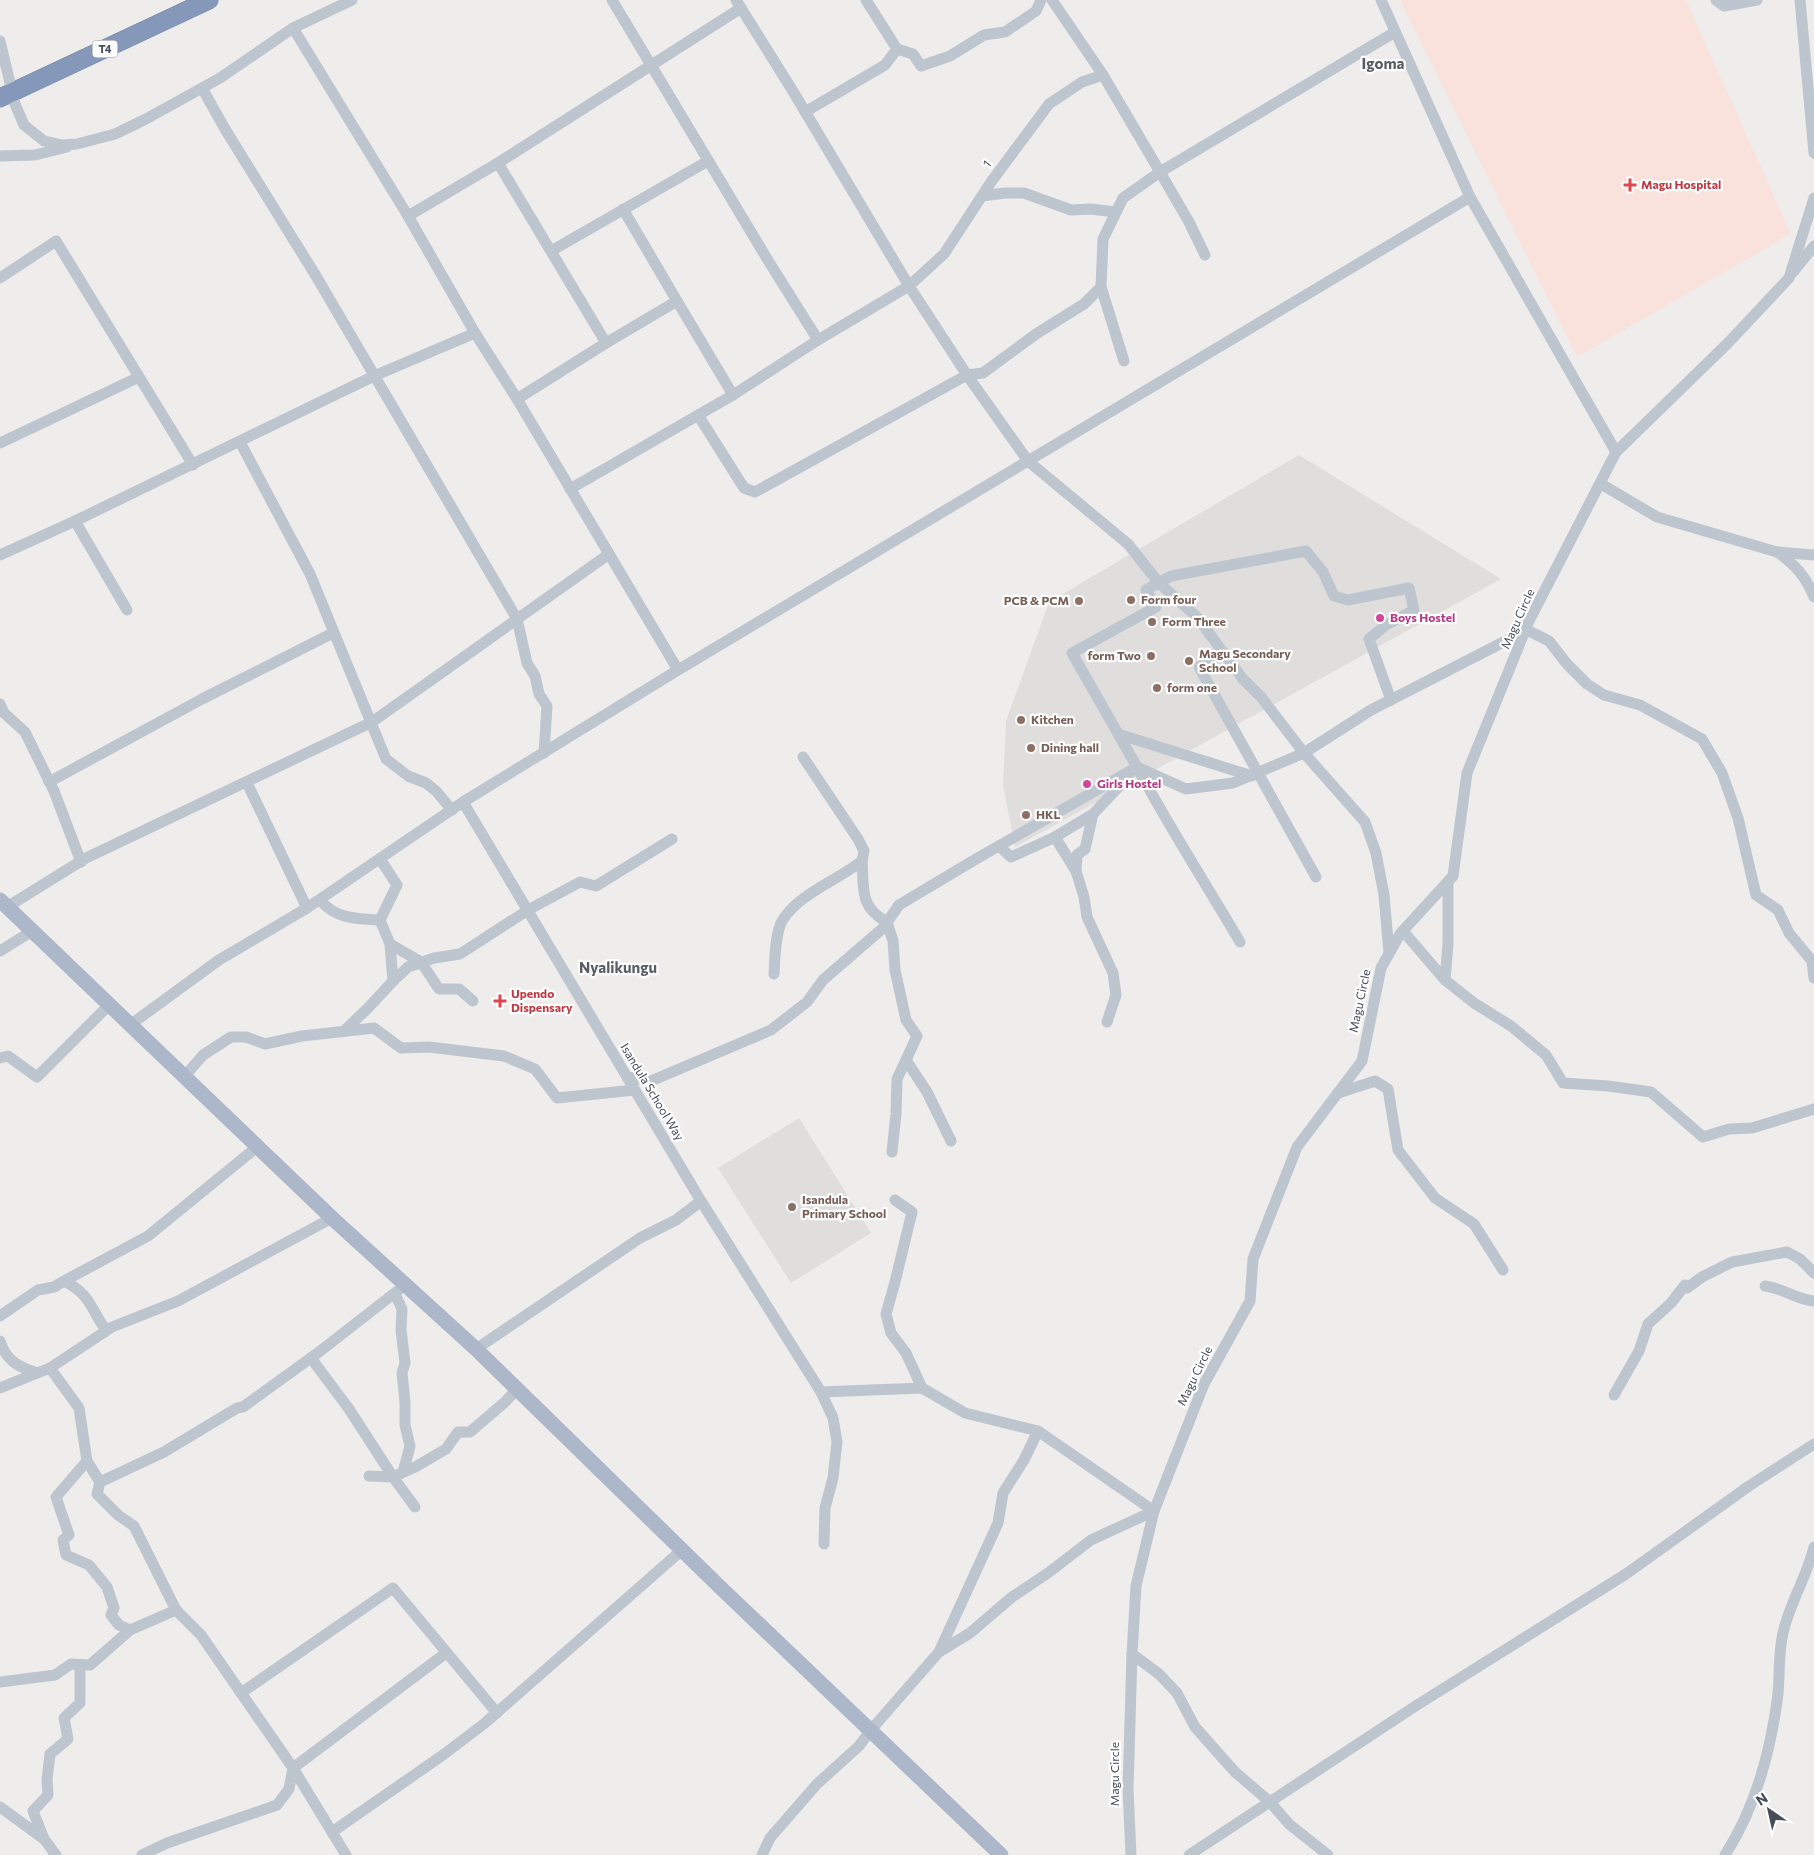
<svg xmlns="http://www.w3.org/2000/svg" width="1814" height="1855" font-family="Commissioner,sans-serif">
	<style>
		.education { fill: #e0dddd }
		.medical { fill: #f9e2dc }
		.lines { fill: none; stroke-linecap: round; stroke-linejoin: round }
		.highway-casing { stroke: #7183a5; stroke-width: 19 }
		.minor { stroke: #bdc5ce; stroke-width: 11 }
		.major { stroke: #acb8ca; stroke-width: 15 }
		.highway { stroke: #8598b9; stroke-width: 18 }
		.health-dot { fill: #e0444e; stroke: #fff; stroke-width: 2 }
		.education-dot { fill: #8d6e63; stroke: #fff; stroke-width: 2 }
		.hotel-dot { fill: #d1479c; stroke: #fff; stroke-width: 2 }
		.labels { text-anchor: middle; stroke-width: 4.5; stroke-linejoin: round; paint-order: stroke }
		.shield { fill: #fff; stroke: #7d828a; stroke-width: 1 }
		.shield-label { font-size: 11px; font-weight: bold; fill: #454d58 }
		.street-label { font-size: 12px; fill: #454d58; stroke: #fff }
		.health-label { font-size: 12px; font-weight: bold; fill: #be3a42; stroke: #fff; text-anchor: start }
		.education-label { font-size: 12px; font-weight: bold; fill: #785e54; stroke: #fff; text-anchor: start }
		.hotel-label { font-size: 12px; font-weight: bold; fill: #b23c85; stroke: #fff; text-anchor: start }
		.quarter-label { font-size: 15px; font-weight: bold; fill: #595c61; stroke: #fff }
	</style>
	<rect width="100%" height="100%" fill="#efecec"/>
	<g class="education">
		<path d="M1299,455L1501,579L1015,847L1003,785L1006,721L1049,602Z"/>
		<path d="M799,1118L871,1233L791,1283L718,1168Z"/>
	</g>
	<path class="medical" d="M1400,0H1686L1791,234L1577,357Z"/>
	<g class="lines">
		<g class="highway-casing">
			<path id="highway" d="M0,98L209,0"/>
		</g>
		<g class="minor">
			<path d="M612,0L769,262L818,340"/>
			<path d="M736,0L794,93L909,286L967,375L1028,461L1128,544L1159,583L1197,617L1243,679L1261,697L1304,753L1365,822L1376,853L1384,895L1389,953"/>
			<path d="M1052,0L1103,75L1160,172L1395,32"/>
			<path d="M1716,0L1724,6L1757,0"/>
			<path d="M1800,0L1814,153"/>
			<path d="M293,28L408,216L475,333L517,399L678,670"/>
			<path d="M0,41L15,104L24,125L44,141L62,145L77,144L115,134L146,119L220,78L293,28L352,0"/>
			<path d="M897,49L913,54L921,66L950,56L984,35L1005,32L1036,11L1041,0"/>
			<path d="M202,88L225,129L316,276L517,619L527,663L535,676L539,694L547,706L544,753"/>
			<path d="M805,112L885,65L897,49L866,0"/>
			<path d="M0,156L35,155L67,147"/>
			<path d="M498,163L606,343L677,301L733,395"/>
			<path d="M982,196L1005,193H1024L1071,210L1090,209L1116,212"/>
			<path d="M623,209L677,301"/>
			<path d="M408,216L498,163L741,8"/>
			<path d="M551,251L708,161"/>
			<path d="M1793,272L1814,246"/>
			<path d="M0,278L56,241L193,465"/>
			<path d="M1101,287L1124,361"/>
			<path d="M517,399L606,343"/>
			<path d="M698,415L744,488L755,492L967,375L983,373L1036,334L1084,304L1101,287L1103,239L1123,198L1160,172L1189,222L1205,255"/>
			<path d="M240,442L310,574L386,759L408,776L426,783L436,791L452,810"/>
			<path d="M0,443L139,377"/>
			<path d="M1616,452L1728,343L1789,278L1814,198"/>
			<path d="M1601,484L1657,517L1777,552C1795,564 1806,577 1814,597"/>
			<path d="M570,489L733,395L818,340L909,286L944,254L991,182L1049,104L1082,82L1103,75"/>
			<path d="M75,521L127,610"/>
			<path d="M1777,552L1814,555"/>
			<path d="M0,555L75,521L374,376L475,333"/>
			<path d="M1223,652L1199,667L1316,877"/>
			<path d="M0,704L4,713L25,732L54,791L81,862"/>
			<path d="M1118,734L1252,776"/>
			<path d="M1137,767L1072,653L1156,607L1146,590L1171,576L1306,551L1323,572L1334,596L1348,600L1409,588L1414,610L1386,625L1369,639L1391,700"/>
			<path d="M49,782L202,699L333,633"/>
			<path d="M247,783L307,908"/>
			<path d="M463,802L701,1201L821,1392L833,1418L837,1442L833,1478L825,1508L824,1544"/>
			<path d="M1055,837L1093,814"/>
			<path d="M999,846L1011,857L1055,837L1076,871L1084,897L1087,917L1113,973L1116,995L1107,1022"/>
			<path d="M862,861C864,888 859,907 887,922L893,941L895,970L906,1020L917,1036L906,1060L927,1092L951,1141"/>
			<path d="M1076,871L1077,855L1085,849L1093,814L1129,776"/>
			<path d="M1448,882V944L1445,980L1474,1003L1511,1026L1546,1055L1563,1083L1608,1086L1651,1092L1703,1137L1729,1129L1752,1128L1814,1109"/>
			<path d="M320,900C336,919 356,919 380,920"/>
			<path d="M7,907L86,858L372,722L609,554"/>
			<path d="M1403,931L1445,980"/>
			<path d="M1240,942C1206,884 1169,827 1137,767L1186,789L1233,783L1304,753L1371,710L1527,630L1549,641L1567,664L1587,684L1604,695L1640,705L1702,739L1722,773L1738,818L1756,895L1778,910L1789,933L1812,961L1814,978"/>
			<path d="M390,944L421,962L439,989H459L473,1001"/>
			<path d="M0,951L32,931"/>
			<path d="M774,974C775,958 775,934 782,921C798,894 838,880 862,861L864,851L858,839L803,757"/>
			<path d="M393,981L408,967L434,958L460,954L528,910L580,882L596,886L672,839"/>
			<path d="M130,1025L219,960L307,908L463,802L678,670L1470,197L1381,0"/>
			<path d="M344,1031L368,1008L393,981L390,944L380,920L397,885L380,859"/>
			<path d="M0,1058L8,1056L37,1077L109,1005"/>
			<path d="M184,1077L203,1055L231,1037H246L265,1044L302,1036L374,1028L401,1048L429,1047L504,1056L535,1069L557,1098L635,1090"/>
			<path d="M627,1077L651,1081L771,1030L807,1002L823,980L883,928L899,905L976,859L1137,767"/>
			<path d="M1338,1093L1375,1081L1388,1089L1398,1150L1435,1198L1474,1224L1503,1270"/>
			<path d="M892,1152L896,1114L897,1079L906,1060"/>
			<path d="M895,1200L912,1212L895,1282L886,1314L891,1333L906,1353L922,1388"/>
			<path d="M64,1281L148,1236L257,1147"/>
			<path d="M1765,1286C1783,1288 1797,1300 1814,1301"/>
			<path d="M1687,1288L1702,1277L1732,1262L1787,1252L1800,1259L1814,1273"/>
			<path d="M395,1294L402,1309L401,1330L405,1363L402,1373L405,1402V1425L410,1446L403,1472"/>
			<path d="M0,1316L38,1290L54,1287L64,1281C92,1295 90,1309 106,1330"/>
			<path d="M0,1341C6,1361 19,1367 37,1373"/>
			<path d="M476,1349L640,1238L676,1220L701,1201"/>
			<path d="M311,1358L349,1409L393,1477L417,1466L446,1449L458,1432H470L505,1402L517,1389"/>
			<path d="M50,1368L79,1408L87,1461L100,1482L97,1494L118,1515L134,1526L176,1610L201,1635L293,1768L346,1855"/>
			<path d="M0,1388L50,1368L112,1327L178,1301L332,1218"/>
			<path d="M821,1392L922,1388L965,1413L1038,1431L1154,1511"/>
			<path d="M1614,1395L1639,1351L1648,1324L1671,1303L1685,1285"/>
			<path d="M87,1461L56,1497L69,1535L63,1540L66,1555L89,1565L107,1587L114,1608L111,1615L119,1625L130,1630"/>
			<path d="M369,1476L393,1477L415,1507"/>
			<path d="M100,1482L164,1452L237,1408L243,1407L319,1352L405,1285"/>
			<path d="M939,1652L970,1633L1012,1597L1048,1573L1091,1540L1154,1511"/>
			<path d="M1132,1654L1159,1674L1177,1693L1195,1727L1235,1772L1270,1802L1289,1824L1328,1855"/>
			<path d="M0,1682L55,1675L71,1664L90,1665L130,1630L176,1610"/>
			<path d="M241,1693L393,1588L497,1713"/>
			<path d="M0,1807L44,1839L56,1855"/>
			<path d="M332,1832L443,1755L485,1723L682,1550"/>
			<path d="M44,1839L33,1811L48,1795L47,1780L50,1754L68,1739L64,1718L80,1703V1665"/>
			<path d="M142,1855L167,1843L277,1805L289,1789L293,1768L446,1653"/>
			<path d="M762,1855L770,1838L817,1784L859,1746L870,1731L939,1652L998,1523L1003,1493L1024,1460L1038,1431"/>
			<path d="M1131,1855L1128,1789L1132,1654L1136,1586L1154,1511L1204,1384L1250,1301L1253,1259L1297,1147L1362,1061L1381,968L1400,934L1453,876L1467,773L1529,621L1616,452L1470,197"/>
			<path d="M1189,1855L1414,1707L1626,1574L1749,1486L1814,1444"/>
			<path d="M1725,1855C1756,1807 1771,1750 1778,1694C1780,1672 1778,1650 1784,1629C1791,1601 1807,1576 1814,1547"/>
		</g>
		<path class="major" d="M0,900L332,1218L476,1349L723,1590L1001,1855"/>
		<use href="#highway" class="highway"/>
	</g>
	<g class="health-dot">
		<path d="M1627.5 177.5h5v5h5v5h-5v5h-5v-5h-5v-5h5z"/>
		<path d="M497.5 993.5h5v5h5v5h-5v5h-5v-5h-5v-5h5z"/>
	</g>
	<g class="education-dot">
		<circle cx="1131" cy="600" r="5"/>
		<circle cx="1079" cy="601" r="5"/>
		<circle cx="1152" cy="622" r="5"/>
		<circle cx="1151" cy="656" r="5"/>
		<circle cx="1189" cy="661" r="5"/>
		<circle cx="1157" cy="688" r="5"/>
		<circle cx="1021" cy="720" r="5"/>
		<circle cx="1031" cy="748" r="5"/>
		<circle cx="1026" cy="815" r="5"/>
		<circle cx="792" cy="1207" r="5"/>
	</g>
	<g class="hotel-dot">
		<circle cx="1380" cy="618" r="5"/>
		<circle cx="1087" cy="784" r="5"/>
	</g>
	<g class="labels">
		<rect class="shield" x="92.5" y="40.5" width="25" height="17" rx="4"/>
		<g class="shield-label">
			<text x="105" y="53">T4</text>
		</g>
		<g class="street-label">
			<text transform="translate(987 164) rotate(-53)" y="4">1</text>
			<text transform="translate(1518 619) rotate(-66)" y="4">Magu Circle</text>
			<text transform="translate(1360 1001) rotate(-78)" y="4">Magu Circle</text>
			<text transform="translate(652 1092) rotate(59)" y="4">Isandula School Way</text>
			<text transform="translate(1195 1376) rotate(-64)" y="4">Magu Circle</text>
			<text transform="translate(1115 1774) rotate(-90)" y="4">Magu Circle</text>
		</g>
		<g class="health-label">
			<text x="1641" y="189">Magu Hospital</text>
			<text x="511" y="998">Upendo<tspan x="511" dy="14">Dispensary</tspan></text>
		</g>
		<g class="education-label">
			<text x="1141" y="604">Form four</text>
			<text x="1069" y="605" text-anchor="end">PCB &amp; PCM</text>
			<text x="1162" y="626">Form Three</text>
			<text x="1199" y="658">Magu Secondary<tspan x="1199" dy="14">School</tspan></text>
			<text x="1141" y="660" text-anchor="end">form Two</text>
			<text x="1167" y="692">form one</text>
			<text x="1031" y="724">Kitchen</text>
			<text x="1041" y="752">Dining hall</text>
			<text x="1036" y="819">HKL</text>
			<text x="802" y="1204">Isandula<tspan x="802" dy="14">Primary School</tspan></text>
		</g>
		<g class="hotel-label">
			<text x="1390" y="622">Boys Hostel</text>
			<text x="1097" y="788">Girls Hostel</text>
		</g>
		<g class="quarter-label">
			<text x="1383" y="69">Igoma</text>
			<text x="618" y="973">Nyalikungu</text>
		</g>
	</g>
	<g transform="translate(1769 1810) rotate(326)" stroke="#ffffff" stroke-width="4" paint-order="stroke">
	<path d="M0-4L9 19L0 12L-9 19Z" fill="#454d58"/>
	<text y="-8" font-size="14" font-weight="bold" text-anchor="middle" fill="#454d58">N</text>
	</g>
</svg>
